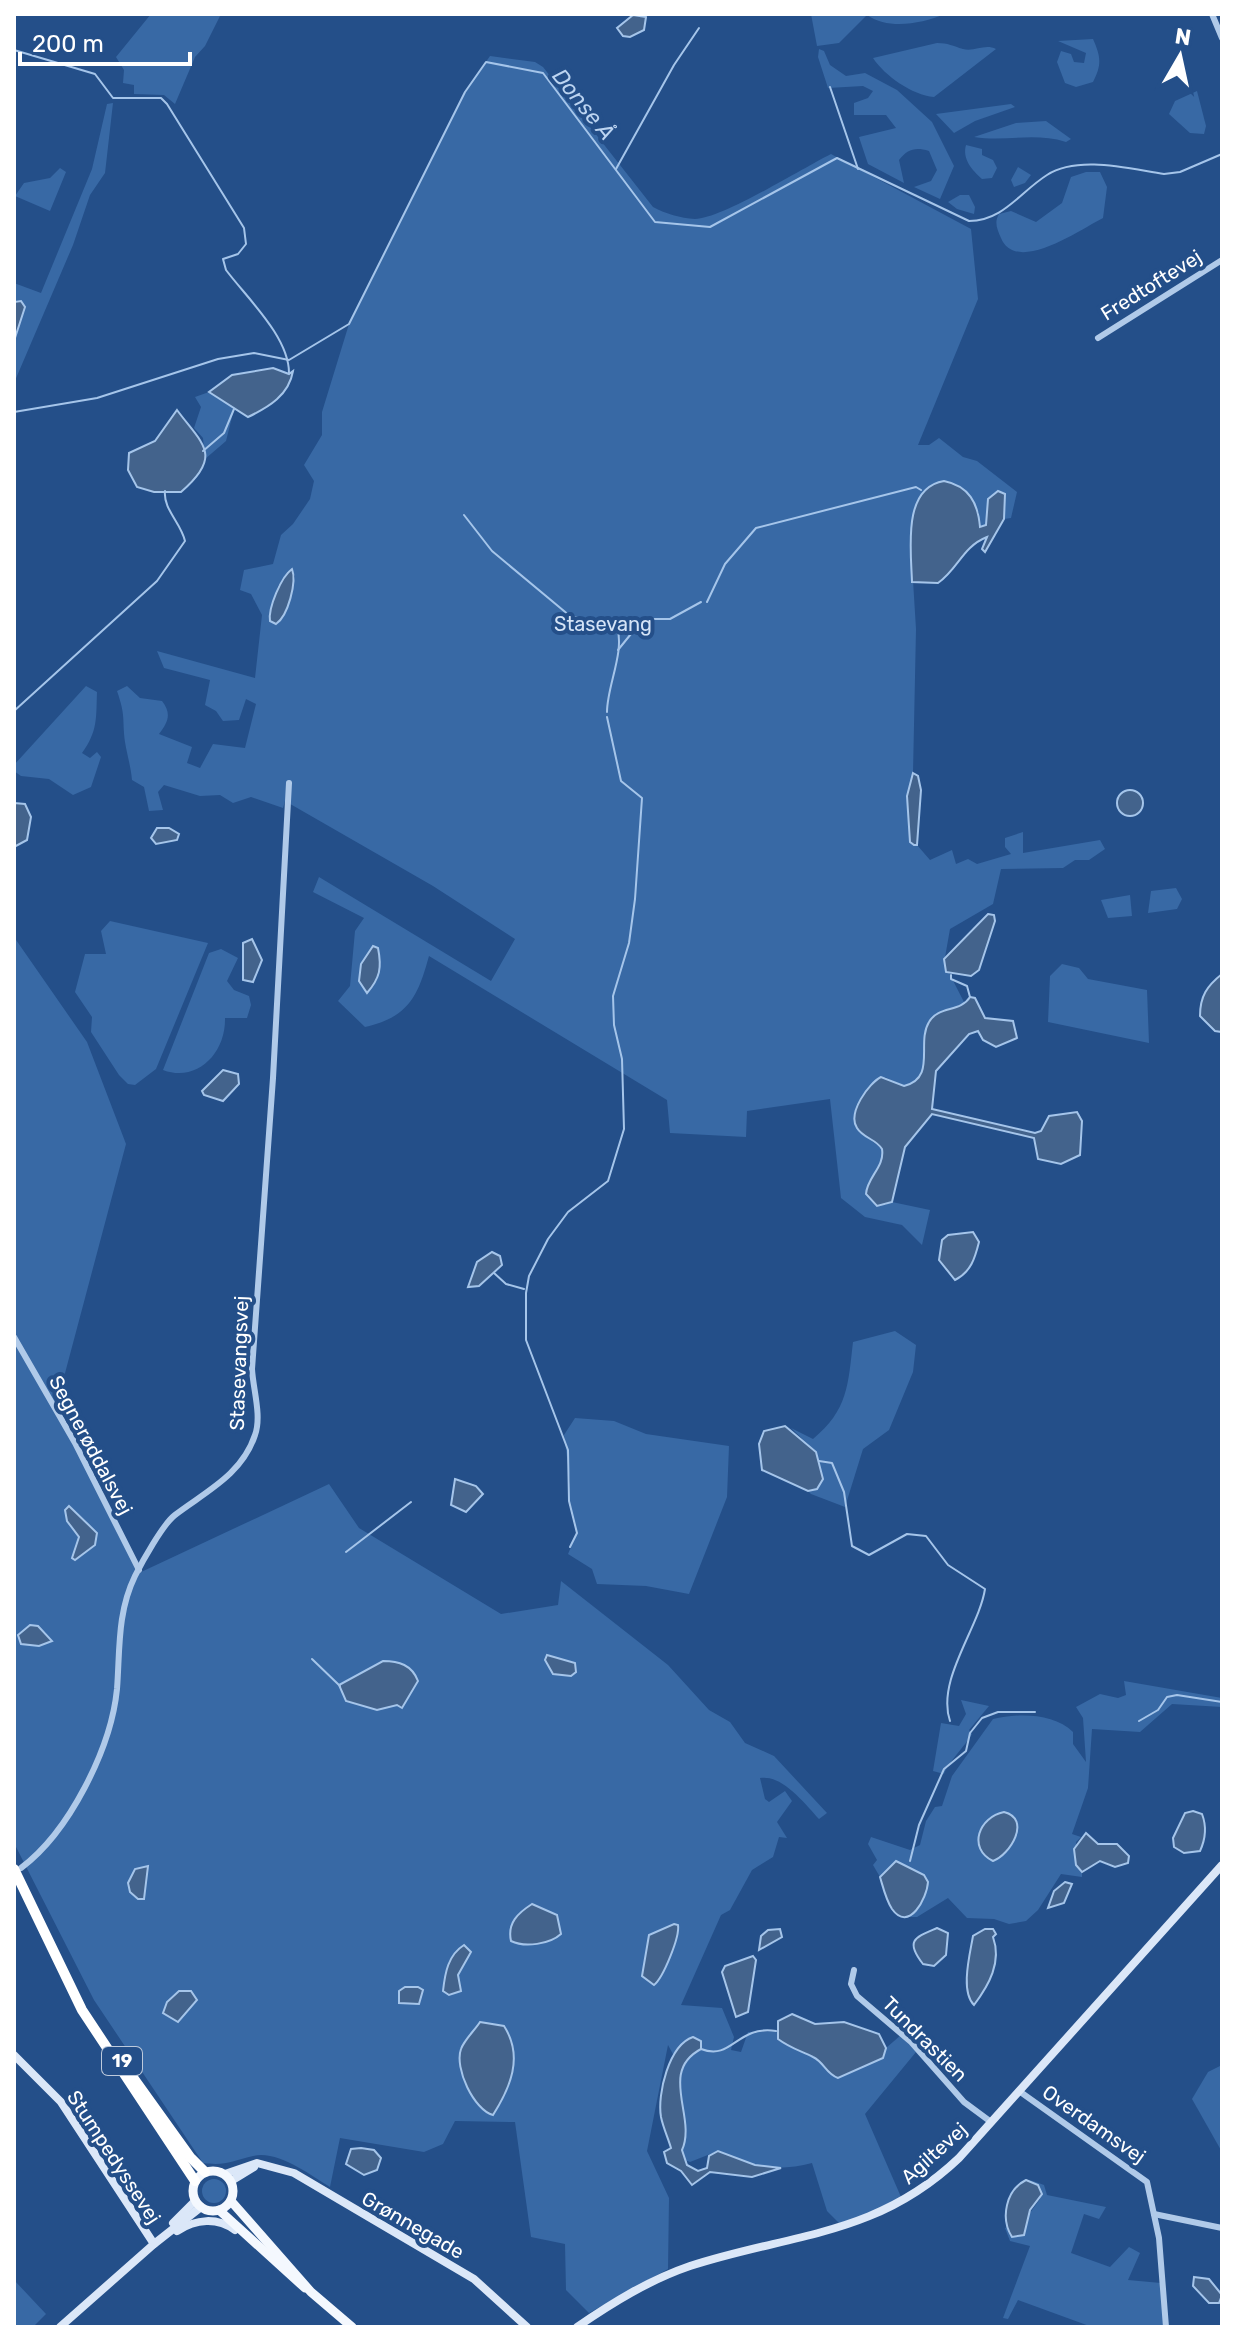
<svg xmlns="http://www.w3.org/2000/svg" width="1236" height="2341" font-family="Rubik,sans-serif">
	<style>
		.green { fill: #3869a5; fill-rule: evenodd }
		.water { fill: #43638c; stroke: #a5c5ea; stroke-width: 2 }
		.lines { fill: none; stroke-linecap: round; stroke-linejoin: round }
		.stream { stroke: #a5c5ea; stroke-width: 2 }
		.street { stroke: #b0cae9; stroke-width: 6 }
		.secondary { stroke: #dbe7f8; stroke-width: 8 }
		.primary { stroke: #f4f8fe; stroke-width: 9 }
		.highway { stroke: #fff; stroke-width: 10 }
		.labels { text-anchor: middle; stroke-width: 8; stroke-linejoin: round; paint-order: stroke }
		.shield { fill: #244f89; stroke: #bdcadc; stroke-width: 2 }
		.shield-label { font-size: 18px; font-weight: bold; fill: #fff }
		.street-label { font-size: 20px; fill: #fff; stroke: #244f89 }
		.park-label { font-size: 20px; fill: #d5e4f7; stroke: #244f89 }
		.water-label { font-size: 22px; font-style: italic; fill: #bcd4f1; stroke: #244f89 }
	</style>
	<rect width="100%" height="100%" fill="#244f89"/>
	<g class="green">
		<path d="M151,14H221L205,46L195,57L175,104L164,95L134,94V85L123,83L124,70L116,57Z"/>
		<path d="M811,14H945C920,24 889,30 867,15L839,43L817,46Z"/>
		<path d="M1093,39C1101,57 1102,65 1093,82L1076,87L1065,83L1057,62L1061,51L1071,54L1074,62L1084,63L1086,53L1058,41Z"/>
		<path d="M937,43C948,43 953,46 963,49C975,52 985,43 996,49L934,97C912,95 885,76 873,58Z"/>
		<path d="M819,49L824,51L830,65L846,76L865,73L897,90L932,122L954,166L940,199L914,187L931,181L937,170L929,151C915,147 908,149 899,160L904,183L868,164L859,137L896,128L886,115H854V103L868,98L873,91L863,86L828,88L818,57Z"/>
		<path d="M490,56L535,62L543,67L653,207C666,214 680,218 695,219C721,219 803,168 831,154L971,229L978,299L918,445H929L939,438L963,457L977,461L1017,492L1011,518L1004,519L1005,495L988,499L986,526L979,527V512L916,502L911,548L916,629L913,773L907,796L910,842L917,845L930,860L952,850L956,864L968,859L977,864L1011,854L1005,847V838L1023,832V853L1100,840L1105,849L1089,860H1075L1063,868L1001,869L993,904L950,929L944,963L965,1004C953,1010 939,1008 930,1020C914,1041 938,1077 904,1086L885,1077L864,1135L882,1149L883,1157L873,1177L885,1205L892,1202L930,1210L922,1245L902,1225L865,1217L841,1198L830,1099L747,1111L746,1137L670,1133L667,1100L429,956C418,996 409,1017 365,1027L338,1001L350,986L355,931L364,918L313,892L319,877L491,981L515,939L433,886L285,801L283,808L251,797L233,803L220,795L200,796L164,785L158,792L163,810L149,811L144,787L132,780C131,767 127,755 125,742C122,718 126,717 117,691L127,686L140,698L162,701C172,714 168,722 159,734L192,747L187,763L200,768L213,744L245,748L256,704L246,699L239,720L223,721L216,711L205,705L210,680L164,668L157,651L255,678L262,615L251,594L240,590L244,570L273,564L281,535L293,524L310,499L314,481L304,465L322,435V412L349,324L465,92ZM288,571L295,576L285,612L271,610L278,586Z"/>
		<path d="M1197,91L1206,126L1204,134L1190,133L1169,114L1175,101Z"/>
		<path d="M113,103L105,173L90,195L73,245L14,383V341L25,307L21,301L14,302V283L41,293L92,169L107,104Z"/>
		<path d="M1011,104L1015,107L975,121L954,133L936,114Z"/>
		<path d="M1046,121L1071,139L1066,142C1034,132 1006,142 974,137L1016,123Z"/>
		<path d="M966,145L982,149V155L993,160L997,168L992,178L982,179C972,170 962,159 966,145Z"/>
		<path d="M1018,167L1031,175L1025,183L1014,187L1011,180Z"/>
		<path d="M60,168L66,172L50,211L15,196L24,183L50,178Z"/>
		<path d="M1086,172H1100L1107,187L1103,218C1081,229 1016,275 1001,238C997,229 994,222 999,214L1011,211L1036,222L1062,203L1071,177Z"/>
		<path d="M960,195H969L975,207L974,214L957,209L948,202Z"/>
		<path d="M209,392L234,409L226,441L205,459L203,438L194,428L201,407L195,397Z"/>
		<path d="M86,686L97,692C96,718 98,731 82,753L90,758L97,752L101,757L91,787L73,795L49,779L21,776L14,771V765Z"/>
		<path d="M1176,888L1182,899L1177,909L1148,913L1151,891Z"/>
		<path d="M1130,895L1132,916L1108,918L1101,900Z"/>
		<path d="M110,921L208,943L156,1069L135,1085L128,1084L119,1075L91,1032L92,1017L75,992L85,954H106L101,931Z"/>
		<path d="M14,937L87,1042L126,1144L56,1407L139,1573L329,1484L359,1528L501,1614L558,1605L561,1581L668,1665L709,1710L730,1722L745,1743L774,1756L827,1813L819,1819C805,1804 782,1774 760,1778L765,1799L769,1802L785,1791L792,1801L777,1822L787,1838L779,1837L773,1857L752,1870L730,1910L721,1915L681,2005L722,2008L734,2037L731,2050L741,2052L748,2032L776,2031L784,2043L813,2057L838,2078L883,2058L886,2048L901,2035L916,2052L865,2114L901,2197L868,2215L839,2223L827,2211L812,2163C789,2169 765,2170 742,2161C733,2158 727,2153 718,2151L690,2162L685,2160L682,2150C693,2126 680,2115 678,2092C676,2078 685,2066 691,2054L676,2052L674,2056L668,2045L647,2151L669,2198L668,2269L589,2313L566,2290L565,2244L531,2237L515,2122L455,2121L443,2144L424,2152L340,2138L330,2187C310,2175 278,2150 253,2156C231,2161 226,2166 203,2163L94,2000L14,1843Z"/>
		<path d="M221,949L238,958L227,981L234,990L249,996L251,1005L247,1018H225C226,1053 197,1083 163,1070L209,953Z"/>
		<path d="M1062,964L1079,968L1088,979L1147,990L1149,1043L1048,1022L1050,976Z"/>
		<path d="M895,1331L916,1345L913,1372L889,1430L863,1449L845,1507L811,1494L808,1491L817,1489L816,1452L791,1428L813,1439C848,1410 848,1385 853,1342Z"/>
		<path d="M575,1418L614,1421L646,1434L729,1446L727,1497L689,1594L646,1586L597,1584L592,1569L568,1554L577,1533L569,1501L570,1480L564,1435Z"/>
		<path d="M1124,1681L1222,1698V1707L1172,1704L1140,1732L1092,1729L1088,1788L1072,1834L1081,1837L1076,1842V1865L1082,1872V1877L1061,1874L1038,1910L1026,1921L1009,1924L994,1919L967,1918L948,1898L917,1917H902L911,1915L924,1875L896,1861L880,1877L873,1865L877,1860L868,1844L871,1837L910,1850L920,1845L926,1821L935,1807L942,1806L952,1776L993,1719C1018,1713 1054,1713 1073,1732V1744L1086,1762L1083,1718L1076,1707L1100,1694L1118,1698L1126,1695Z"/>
		<path d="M961,1700L989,1706L969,1730L972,1734C965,1746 947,1764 944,1774L933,1771L941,1723L959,1726L966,1714Z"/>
		<path d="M1222,2065V2152L1192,2099L1208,2072Z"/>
		<circle cx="214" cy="2191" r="12"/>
		<path d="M1030,2180L1044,2185L1047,2195L1106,2207L1099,2219L1084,2214L1071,2253L1110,2267L1129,2247L1140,2253L1128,2280L1161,2283L1164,2327H1092L1018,2300L1008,2319L1003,2318L1030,2246L1010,2241L1005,2228L1008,2227V2233L1027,2217L1040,2199L1038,2185Z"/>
		<path d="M14,2280L46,2314L33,2327H14Z"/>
	</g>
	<g class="water">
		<path d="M633,15L646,17L644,30L630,37L623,36L617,28Z"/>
		<path d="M21,301L25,307L14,341V302Z"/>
		<path d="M273,368L289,374L293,371C289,395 269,407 248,417L209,392L232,375Z"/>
		<path d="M177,410C202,444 224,455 181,492H154L137,487L128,470L129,453L155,441Z"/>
		<path d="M944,481C969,486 978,503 980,527L986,525L988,499L998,491L1005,494L1004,519L985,552L982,549L987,537C962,547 959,568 938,583L912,582C911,549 902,488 944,481Z"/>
		<path d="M292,569C297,582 288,616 276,624L270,621C268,608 281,577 292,569Z"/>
		<path d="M913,773L918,776L921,790L917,845H914L910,842L907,796Z"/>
		<circle cx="1130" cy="803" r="13"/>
		<path d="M14,803L25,804L31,817L27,840L14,847Z"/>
		<path d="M157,828H169L179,834L177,840L156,844L151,838Z"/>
		<path d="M988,914L994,915L995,921L979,970L971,976L946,972L944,959Z"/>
		<path d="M252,939L262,960L253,982L243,980V943Z"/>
		<path d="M373,946L378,948C382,968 380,978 367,993L359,981L361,964Z"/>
		<path d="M1222,974V1032L1215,1031L1200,1016C1200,996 1207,986 1222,974Z"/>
		<path d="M970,997L975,998L985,1018L1013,1021L1017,1038L996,1047L983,1040L978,1031L969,1034L936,1071L932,1109L1035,1133L1041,1131L1049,1116L1077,1112L1082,1121L1080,1155L1061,1164L1038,1159L1034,1138L932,1114L905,1147L892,1202L877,1206L866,1194C867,1177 885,1167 882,1149C876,1139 863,1138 857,1128C847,1113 869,1083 881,1077L904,1086C937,1078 916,1043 929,1022C939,1005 960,1013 970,997Z"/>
		<path d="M223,1070L238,1074L239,1084L223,1101L204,1095L202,1091Z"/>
		<path d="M973,1232L979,1242C975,1258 971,1272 955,1280L939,1260L942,1240L948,1235Z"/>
		<path d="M492,1252L500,1256L502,1265L479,1286L468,1287L477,1262Z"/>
		<path d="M785,1426L816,1452L823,1479L817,1489L808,1491L762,1470L759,1444L764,1431Z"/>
		<path d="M455,1479L476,1486L483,1494L466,1512L451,1505Z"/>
		<path d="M69,1506L97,1533L95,1545L75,1560L72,1558L79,1537L67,1521L65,1510Z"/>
		<path d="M30,1625L38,1626L52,1641L39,1646L21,1644L18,1635Z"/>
		<path d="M547,1655L575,1663L576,1672L571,1676L553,1674L545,1660Z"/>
		<path d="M383,1661C399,1661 412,1665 418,1681L402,1708L397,1705L377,1710L346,1701L339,1685Z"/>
		<path d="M1193,1811L1202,1814C1207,1827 1206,1838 1200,1851L1184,1853L1174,1847L1173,1838L1185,1813Z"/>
		<path d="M1004,1812C1032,1819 1010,1855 993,1861C967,1848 979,1817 1004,1812Z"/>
		<path d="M1086,1833L1098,1844H1117L1129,1856L1128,1863L1115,1867L1100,1861L1082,1872L1076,1865L1074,1849Z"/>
		<path d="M896,1861L924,1875L928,1882C927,1898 909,1933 892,1909C886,1900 883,1887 880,1877Z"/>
		<path d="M148,1866L144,1899H138L130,1892L128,1883L135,1869Z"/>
		<path d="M1065,1882L1072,1884L1064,1903L1048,1908L1054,1891Z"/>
		<path d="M532,1904L557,1915L561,1934C550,1944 525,1948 511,1941C507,1923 518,1913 532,1904Z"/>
		<path d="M674,1924L678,1925C680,1937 663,1978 654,1985L642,1976L649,1935Z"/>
		<path d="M937,1928L948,1933L946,1955L934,1966L923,1964C904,1940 916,1937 937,1928Z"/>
		<path d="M780,1929L782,1937L759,1950L761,1936L768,1930Z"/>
		<path d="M985,1929H993L996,1934L993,1937C1002,1962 989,1985 974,2005C960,1991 970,1954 973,1936Z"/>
		<path d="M464,1945L471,1952L458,1975L461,1991L449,1995L443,1991C445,1973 448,1955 464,1945Z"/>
		<path d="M753,1956L756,1960L748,2012L736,2017L722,1972L725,1966Z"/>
		<path d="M405,1987H418L423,1990L419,2004L399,2003V1991Z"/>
		<path d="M179,1991H191L197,2000L178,2022L163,2013L167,2002Z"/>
		<path d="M792,2014L815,2024L844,2022L879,2034L886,2048L883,2058L838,2078C826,2074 824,2062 813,2057C801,2051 790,2048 778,2039V2021Z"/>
		<path d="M480,2022L504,2026C524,2057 510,2088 493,2115C474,2110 454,2068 461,2049C464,2040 475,2030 480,2022Z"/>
		<path d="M693,2037L701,2041V2049C658,2072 697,2117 682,2150L687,2165L698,2171L707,2168L709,2156L718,2151L755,2165L781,2168L752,2177L710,2172L692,2185L681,2171L667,2163L664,2152L671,2148C668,2138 663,2127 661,2117C657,2094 669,2045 693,2037Z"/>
		<path d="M361,2148L374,2150L381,2158L377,2170L364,2175L346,2164L351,2149Z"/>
		<path d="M1026,2180L1038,2185L1042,2194L1030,2210L1024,2235L1012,2237C1000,2218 1006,2190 1026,2180Z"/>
		<path d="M1194,2277L1209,2279L1222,2295L1219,2303H1209L1193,2286Z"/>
	</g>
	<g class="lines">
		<g class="stream">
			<path d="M14,50L95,74L113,98H161L167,104L244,228L246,244L238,254L223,259L226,270C247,298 289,337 289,373"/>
			<path d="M830,87L858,169"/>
			<path d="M616,169L674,65L699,28"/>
			<path d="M14,412L97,398L218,359L254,353L289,360L349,324L465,92L486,62L543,73L655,222L710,227L837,158L969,221C1003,221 1020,192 1047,175C1078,155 1130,169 1164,174L1180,172L1222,154"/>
			<path d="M203,451L224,433L234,409"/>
			<path d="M464,515L492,551L570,616L617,627C625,652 607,686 607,712"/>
			<path d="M707,602L725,564L756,528L916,487L921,490"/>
			<path d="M618,650L639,624L648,619H670L701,602"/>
			<path d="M14,711L157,581L185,541C181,523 163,509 165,491"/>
			<path d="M951,975V979L967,986L970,997"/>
			<path d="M494,1273L506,1284L524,1289"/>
			<path d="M819,1461L832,1463L844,1492L852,1546L869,1555L907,1534L926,1536L948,1565L985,1589C979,1628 936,1680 950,1721"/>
			<path d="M570,1547L577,1533L569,1501L568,1450L526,1340V1293L529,1276L548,1239L568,1212L608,1181L624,1129L622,1059L614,1025L613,996L629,943L635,899L642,798L621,781L607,717"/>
			<path d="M346,1552L411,1502"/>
			<path d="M312,1659L340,1686"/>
			<path d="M1139,1721L1158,1710L1167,1697L1177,1695L1222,1702"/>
			<path d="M910,1861L919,1825L944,1769L966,1751L970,1733L982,1718L998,1712H1035"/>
			<path d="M701,2049C733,2061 736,2025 776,2031"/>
		</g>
		<g class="street">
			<path d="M1212,14L1222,38"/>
			<path d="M1098,338L1222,260"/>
			<path d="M14,1337L75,1443L139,1570"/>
			<path d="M21,1868C69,1832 111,1749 117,1689C120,1650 117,1613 135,1576C142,1562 163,1524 175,1515C205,1492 242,1475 255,1435C262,1416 253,1389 252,1369L273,1078L289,783"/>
			<path d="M854,1970L851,1984L857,1996L911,2042L964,2102L991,2122"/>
			<path d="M1019,2091L1147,2182L1159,2238L1166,2327"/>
			<path d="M1154,2214L1222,2228"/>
		</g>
		<g class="secondary">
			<path d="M14,2055L61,2102L154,2244"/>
			<path d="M225,2174L257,2163L294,2173L474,2279L527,2327"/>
			<path d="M231,2181L254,2167"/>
			<path d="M173,2223L195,2201"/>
			<path d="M177,2231C196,2219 217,2217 235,2230"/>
			<path d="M60,2327L154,2244L201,2207"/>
			<path d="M577,2327C612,2303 649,2280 690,2266C791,2233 876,2237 959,2158L1222,1865"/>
		</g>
		<g class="primary">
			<circle cx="213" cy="2191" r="20"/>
			<path d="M231,2201L311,2292L352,2327"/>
			<path d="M219,2210L305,2288"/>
		</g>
		<g class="highway">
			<path d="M14,1869L82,2010L195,2181"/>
			<path d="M129,2072L190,2157L205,2172"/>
		</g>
	</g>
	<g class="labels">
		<rect class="shield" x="102" y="2047" width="40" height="28" rx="6"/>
		<g class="shield-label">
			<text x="122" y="2067">19</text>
		</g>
		<g class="street-label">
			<text transform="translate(1151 285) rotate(-32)" y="7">Fredtoftevej</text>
			<text transform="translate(239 1363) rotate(-88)" y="7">Stasevangsvej</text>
			<text transform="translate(91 1445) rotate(62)" y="7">Segnerøddalsvej</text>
			<text transform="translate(925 2039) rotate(45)" y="7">Tundrastien</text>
			<text transform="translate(1094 2124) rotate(35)" y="7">Overdamsvej</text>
			<text transform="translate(934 2153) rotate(-42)" y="7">Agiltevej</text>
			<text transform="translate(114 2157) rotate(57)" y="7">Stumpedyssevej</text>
			<text transform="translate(413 2225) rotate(30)" y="7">Grønnegade</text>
		</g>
		<g class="park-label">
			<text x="603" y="631">Stasevang</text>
		</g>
		<g class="water-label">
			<text transform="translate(584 104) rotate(51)" y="8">Donse Å</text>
		</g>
	</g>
	<rect width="1236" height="2341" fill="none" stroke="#ffffff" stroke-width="32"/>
	<g transform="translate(1180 56) rotate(9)" stroke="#244f89" stroke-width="6" paint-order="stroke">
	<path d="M0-6L14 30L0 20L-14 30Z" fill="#ffffff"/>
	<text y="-12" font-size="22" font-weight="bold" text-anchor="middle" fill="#ffffff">N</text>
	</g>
	<path d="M20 52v12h170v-12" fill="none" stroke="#ffffff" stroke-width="4"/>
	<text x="32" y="52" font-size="24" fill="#ffffff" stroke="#244f89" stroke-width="6" paint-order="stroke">200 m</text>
</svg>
